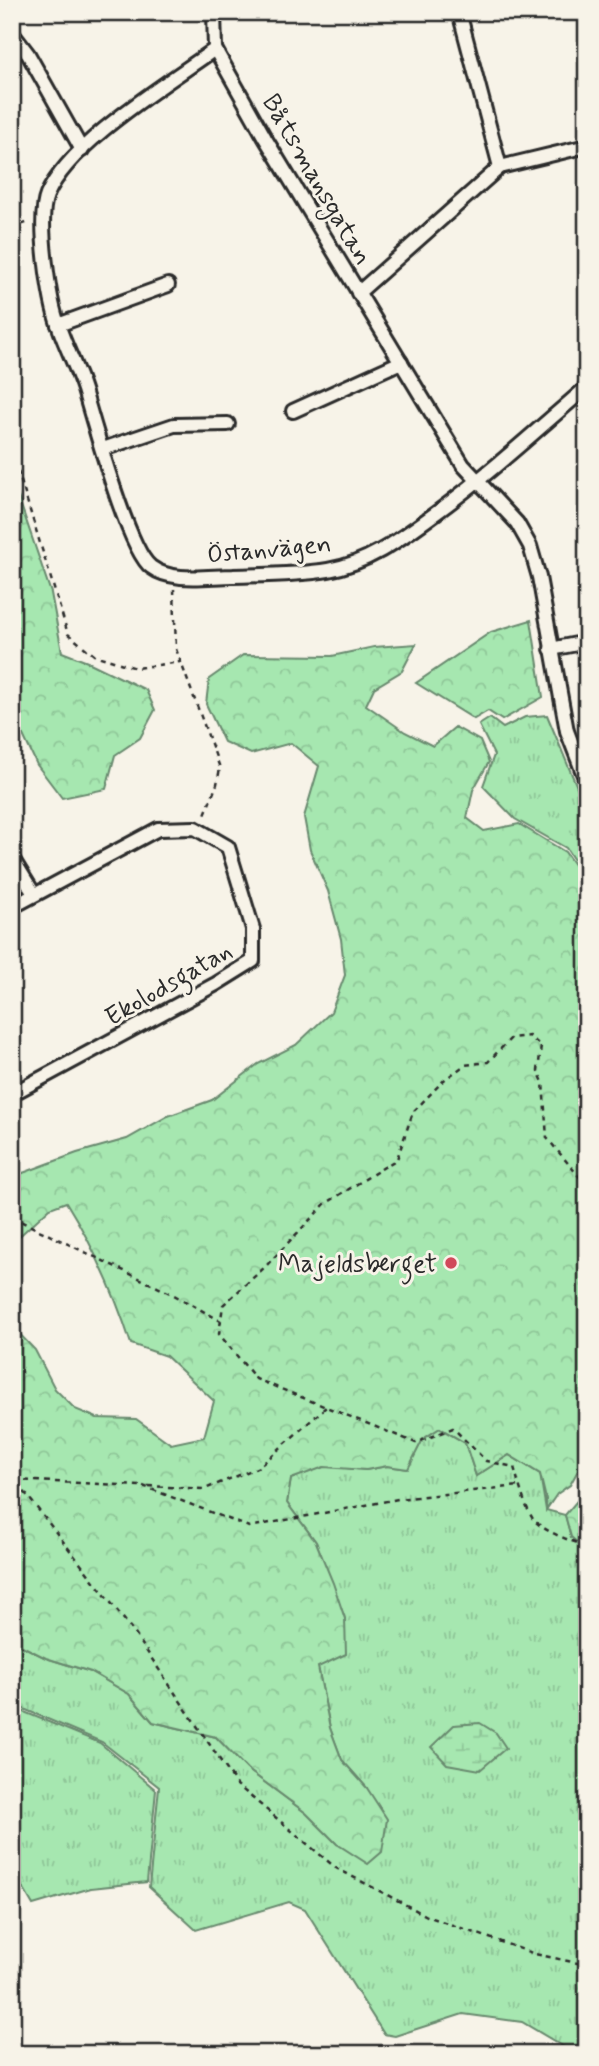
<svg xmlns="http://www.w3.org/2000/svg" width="599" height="2066" font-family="Mynerve,sans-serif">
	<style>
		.grass { fill: url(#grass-tufts); stroke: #68896e; stroke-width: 2 }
		.forest { fill: url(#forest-crowns); stroke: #68896e; stroke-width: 2 }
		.wetland { fill: url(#wetland-marsh); stroke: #68896e; stroke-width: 2 }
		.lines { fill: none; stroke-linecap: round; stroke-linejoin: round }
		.street-casing { stroke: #2b2b2b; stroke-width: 18 }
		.path { stroke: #2b2b2b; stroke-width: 2.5; stroke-dasharray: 5 5; stroke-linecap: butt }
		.street { stroke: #f7f3e8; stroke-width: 12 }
		.poi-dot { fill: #d1495b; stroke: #f7f3e8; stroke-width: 2.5 }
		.labels { text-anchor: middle; stroke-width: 6; stroke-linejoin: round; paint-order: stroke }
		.street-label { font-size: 26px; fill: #2b2b2b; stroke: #f7f3e8 }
		.poi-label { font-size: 26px; fill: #2b2b2b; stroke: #f7f3e8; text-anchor: end }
	</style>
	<defs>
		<pattern id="grass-tufts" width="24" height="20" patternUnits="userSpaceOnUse" patternTransform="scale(1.75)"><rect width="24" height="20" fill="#a6e7b0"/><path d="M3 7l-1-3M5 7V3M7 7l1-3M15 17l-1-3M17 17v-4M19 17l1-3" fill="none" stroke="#8fc698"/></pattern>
		<pattern id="forest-crowns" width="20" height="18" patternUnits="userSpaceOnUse" patternTransform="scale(1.75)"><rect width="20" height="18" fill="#a6e7b0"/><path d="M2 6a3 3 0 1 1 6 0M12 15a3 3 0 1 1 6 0" fill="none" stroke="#8fc698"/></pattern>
		<pattern id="wetland-marsh" width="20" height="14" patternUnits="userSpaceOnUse" patternTransform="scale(1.75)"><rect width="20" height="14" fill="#a6e7b0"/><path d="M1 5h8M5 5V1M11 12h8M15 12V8" fill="none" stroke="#8fc698"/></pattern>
	</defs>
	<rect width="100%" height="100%" fill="#f7f3e8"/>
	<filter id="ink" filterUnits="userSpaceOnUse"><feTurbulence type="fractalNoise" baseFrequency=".0143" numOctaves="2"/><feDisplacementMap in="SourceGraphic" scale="14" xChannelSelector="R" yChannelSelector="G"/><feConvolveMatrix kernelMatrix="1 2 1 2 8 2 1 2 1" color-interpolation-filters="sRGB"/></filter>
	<g filter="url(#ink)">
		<g class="grass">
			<path d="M547,715L587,811V880L566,848L515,819L483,786L494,755L479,725L490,718L503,728L525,717Z"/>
			<path d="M439,1428L465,1443L476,1476L509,1455L540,1474L546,1510L565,1515L571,1537L587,1551V2054H576L522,2022L463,2014L395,2036L384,2034L305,1909L289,1902L196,1930L149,1887L159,1787L102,1742L12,1704V1641L46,1658L91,1672L129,1694L153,1722L216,1737L247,1769L306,1813L337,1844L367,1788L342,1760L330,1728L318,1667L345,1619L316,1542L287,1503L291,1478L326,1466L366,1470L387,1466L407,1469L423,1439Z"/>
			<path d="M12,1707L100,1743L156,1790L147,1882L91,1888L33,1905L12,1869Z"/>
		</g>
		<g class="forest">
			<path d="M12,479L51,593L62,652L90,663L146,690L155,710L140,738L115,755L106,789L62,798L37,765L23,735L12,728Z"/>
			<path d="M531,620L543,697L502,720L488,711L474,719L416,683L491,632Z"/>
			<path d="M416,644L402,671L374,688L366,705L405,732L433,746L455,727L480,741L489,762L473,790L467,818L484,831L519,824L565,852L587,883V1454L570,1485L557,1494L546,1510V1499L540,1474L509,1455L476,1476L465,1443L440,1428L423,1439L408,1469L387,1466L366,1470L324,1467L291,1479L287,1503L316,1542L333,1583L345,1619L346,1654L318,1667L330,1728L342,1760L367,1788L387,1819L382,1852L368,1864L337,1844L306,1813L247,1769L216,1737L153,1722L129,1694L91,1672L46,1658L12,1641V1326L35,1350L55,1389L75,1409L97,1418L136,1419L171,1444L204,1437L214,1401L166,1356L131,1344C115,1294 94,1247 66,1202L50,1208L12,1243V1177L77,1153L127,1139L168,1116L212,1100L258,1064L296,1045L331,1012L345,975L341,939L328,891L310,850L304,817L319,766L291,743L251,754L224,742L206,704L209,679L243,655L332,656L374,647Z"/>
			<path d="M587,1489V1551L571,1537L565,1515Z"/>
		</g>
		<path class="wetland" d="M480,1723L496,1733L506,1748L480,1770L447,1764L431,1747L454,1725Z"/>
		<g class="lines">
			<g class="street-casing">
				<g id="street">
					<path d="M214,12L215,49L265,138L463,465L517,523L530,546L539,577L567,731L587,783"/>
					<path d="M459,12L500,167"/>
					<path d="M12,33L28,54L82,150"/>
					<path d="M215,49C168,83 70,142 47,195C37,219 49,301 59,327C66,348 77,368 84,390C94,423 128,550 151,567C172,583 208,576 233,576C264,575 298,575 328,570C370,563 403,537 436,513C489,474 537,430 587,387"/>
					<path d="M358,293L500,167L587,146"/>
					<path d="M58,325L168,285"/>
					<path d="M293,411L401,362"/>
					<path d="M103,449L174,425L228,424"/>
					<path d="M551,649L587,642"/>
					<path d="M12,858L34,894"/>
					<path d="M12,907L158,829L195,828L228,847L253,929V961L216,984L12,1094"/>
				</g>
			</g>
			<g class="path">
				<path d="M12,228L29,222"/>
				<path d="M12,452L68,634L94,655L136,668L180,662"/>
				<path d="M174,589L176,649L220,768L217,784L204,817"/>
				<path d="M587,1186L547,1138L543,1082L538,1071L541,1046L529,1036L511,1038L488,1062L465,1065L444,1080L413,1112L397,1159L325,1204L265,1267L223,1305L219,1334L256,1379L416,1443L453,1428L486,1461L514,1467C519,1484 524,1505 533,1519C542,1531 573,1542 587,1546"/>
				<path d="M12,1217L174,1295L221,1321"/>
				<path d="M12,1476L133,1631L237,1785L336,1868L427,1916L535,1954L587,1965"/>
				<path d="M15,1480L141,1486"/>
				<path d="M143,1486L249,1527L398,1499L519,1486"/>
				<path d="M148,1486L205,1489L259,1467L326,1407"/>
			</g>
			<use href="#street" class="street"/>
		</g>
	</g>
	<circle class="poi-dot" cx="451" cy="1263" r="7"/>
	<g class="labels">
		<g class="street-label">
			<text transform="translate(318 179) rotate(60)" y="9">Båtsmansgatan</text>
			<text transform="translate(269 548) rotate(-5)" y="9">Östanvägen</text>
			<text transform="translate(168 983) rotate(-30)" y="9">Ekolodsgatan</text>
		</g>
		<g class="poi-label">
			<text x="437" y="1272">Majeldsberget</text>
		</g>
	</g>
	<rect width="599" height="2066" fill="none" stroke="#f7f3e8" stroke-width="42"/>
	<rect x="21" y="21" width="557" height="2024" fill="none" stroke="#2b2b2b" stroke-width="2.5" filter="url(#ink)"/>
</svg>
